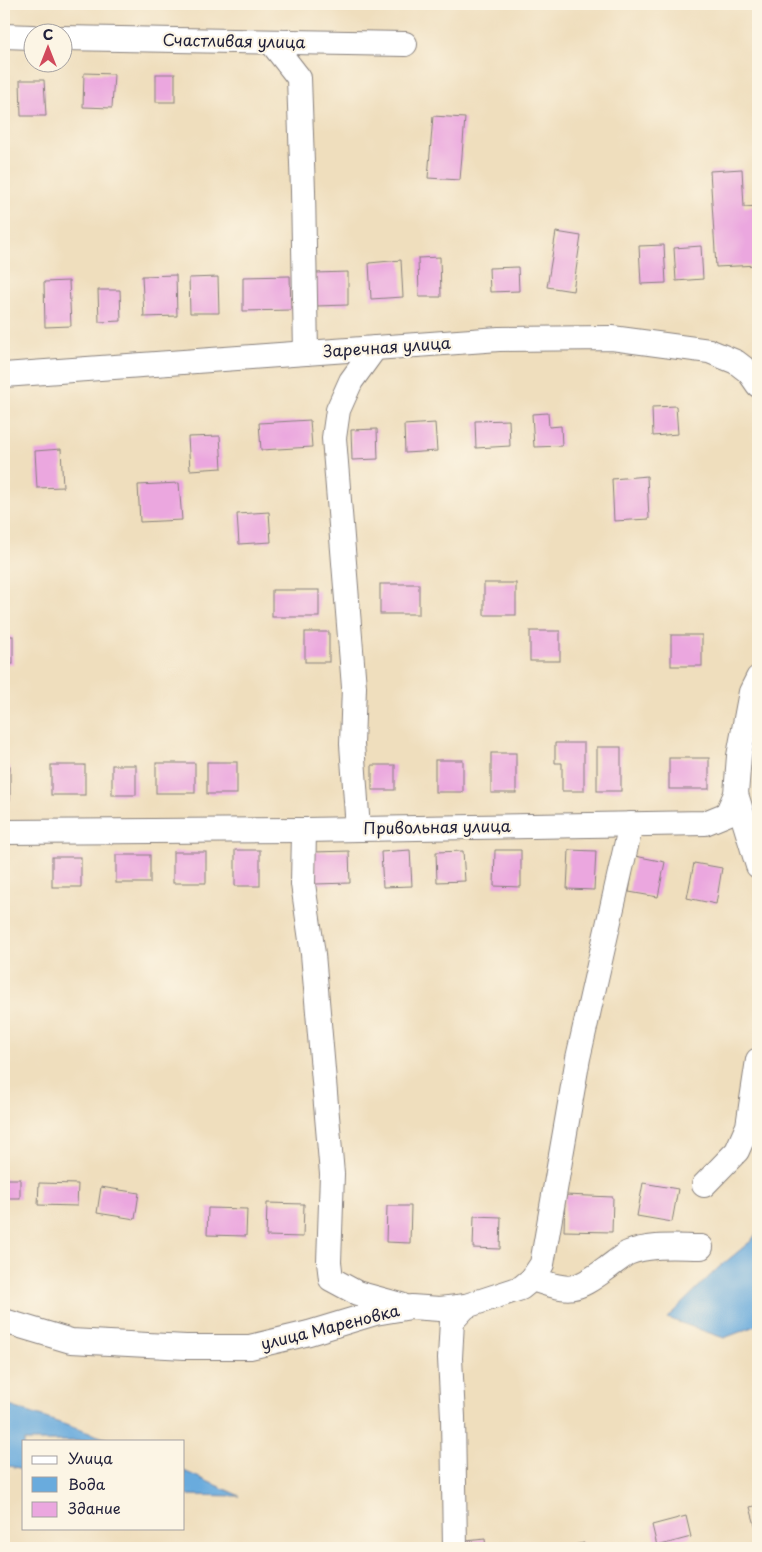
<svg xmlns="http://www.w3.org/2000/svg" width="762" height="1552" font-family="'Playpen Sans',sans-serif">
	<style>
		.water { fill: #69abdd; stroke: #46668c }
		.building { fill: #eba7df }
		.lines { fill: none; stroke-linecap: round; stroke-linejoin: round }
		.minor-casing { stroke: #88807c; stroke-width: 26 }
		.minor { stroke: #fff; stroke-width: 24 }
		.labels { text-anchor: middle; stroke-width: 4.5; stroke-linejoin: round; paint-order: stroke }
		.street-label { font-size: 16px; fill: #22223b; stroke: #fcf5e5 }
	</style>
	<rect width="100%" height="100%" fill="#fcf5e5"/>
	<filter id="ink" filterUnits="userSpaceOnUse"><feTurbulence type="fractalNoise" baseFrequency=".02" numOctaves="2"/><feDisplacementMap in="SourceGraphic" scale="10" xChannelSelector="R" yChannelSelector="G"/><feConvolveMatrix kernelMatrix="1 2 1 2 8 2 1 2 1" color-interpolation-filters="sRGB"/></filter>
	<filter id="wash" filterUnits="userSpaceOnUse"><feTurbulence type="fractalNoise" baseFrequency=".0096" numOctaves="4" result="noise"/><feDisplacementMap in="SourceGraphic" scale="20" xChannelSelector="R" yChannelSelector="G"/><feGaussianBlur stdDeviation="1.12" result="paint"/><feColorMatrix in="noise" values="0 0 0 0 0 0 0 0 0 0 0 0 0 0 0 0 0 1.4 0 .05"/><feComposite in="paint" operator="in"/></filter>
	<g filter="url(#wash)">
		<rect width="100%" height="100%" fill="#efdebd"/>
		<g class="water">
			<path d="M758,1231V1325L724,1338L667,1318L717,1269L751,1241Z"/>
			<path d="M4,1404L113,1441H24V1469L4,1465Z"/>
			<path d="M184,1471L240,1496L184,1495Z"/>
		</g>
		<g id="blocks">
			<g class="building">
				<path d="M84,73L114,74L112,108L83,107Z"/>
				<rect x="156" y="74" width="19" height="28"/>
				<path d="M20,80H44L46,116H21Z"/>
				<path d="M433,116L465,118L460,180L428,178Z"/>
				<path d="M742,169L744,207L758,206V265L716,267L710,171Z"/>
				<path d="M556,232L581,236L573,291L547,287Z"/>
				<path d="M664,245L666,283L641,284L639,246Z"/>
				<path d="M701,246L703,279L676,281L674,248Z"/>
				<path d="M440,257L441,297H419L418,258Z"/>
				<path d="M401,260L403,297L371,299L369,263Z"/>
				<path d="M518,267L519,291L490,292L489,268Z"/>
				<path d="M348,272V305L316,306L315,273Z"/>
				<path d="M176,275L177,316L144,317L142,276Z"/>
				<path d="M290,276L291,310L243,311V277Z"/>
				<path d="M218,277L219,313H190L189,278Z"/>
				<path d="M69,281L71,326L45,327L44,282Z"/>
				<path d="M98,290H120L121,321L99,322Z"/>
				<path d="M676,406L678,434L653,436L652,407Z"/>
				<path d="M548,413L549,427L561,426L562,446L534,447L532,414Z"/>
				<path d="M310,420L312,447L261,450L259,423Z"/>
				<path d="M509,420L510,446L476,448L475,421Z"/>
				<path d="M435,423L437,451L405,453L404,425Z"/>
				<path d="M377,429L378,459L352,460L351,430Z"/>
				<path d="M220,436L222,468L190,470L188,437Z"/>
				<path d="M61,449L63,487L37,488L35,451Z"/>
				<path d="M647,476L649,519L614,521L612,479Z"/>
				<path d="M179,483L182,520L140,522L138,485Z"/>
				<path d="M269,512L271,542L239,544L237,514Z"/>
				<rect x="484" y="583" width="32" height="32"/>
				<rect x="380" y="584" width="39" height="30"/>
				<rect x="272" y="590" width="47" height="27"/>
				<rect x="530" y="631" width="30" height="30"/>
				<rect x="305" y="632" width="24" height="30"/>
				<rect x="671" y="635" width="31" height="31"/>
				<rect x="4" y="636" width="9" height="28"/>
				<path d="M555,743H584V791H562V763H555Z"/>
				<rect x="597" y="747" width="24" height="44"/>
				<rect x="491" y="753" width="25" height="40"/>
				<rect x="669" y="758" width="40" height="31"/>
				<rect x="435" y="760" width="28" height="32"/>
				<rect x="207" y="762" width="30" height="32"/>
				<rect x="156" y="763" width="39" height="30"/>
				<rect x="51" y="765" width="34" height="30"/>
				<rect x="112" y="765" width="24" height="30"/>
				<rect x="372" y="765" width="23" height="25"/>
				<rect x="4" y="766" width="6" height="34"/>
				<rect x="235" y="850" width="25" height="36"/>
				<path d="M410,850L412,886L383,887L381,852Z"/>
				<path d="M495,850H521V887L494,886Z"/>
				<path d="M569,850L596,851L594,890L567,889Z"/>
				<path d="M349,851L350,883L315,884L314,852Z"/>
				<path d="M463,851L465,881L437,882L436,852Z"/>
				<rect x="173" y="852" width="33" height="31"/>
				<rect x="116" y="855" width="34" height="28"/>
				<path d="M635,856L665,862L658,897L629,892Z"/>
				<rect x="52" y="857" width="29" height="30"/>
				<path d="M694,863L722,868L716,904L687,898Z"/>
				<rect x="4" y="1179" width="16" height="19"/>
				<path d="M39,1183L78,1184L77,1206L38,1205Z"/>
				<path d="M643,1183L678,1189L672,1222L637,1216Z"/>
				<path d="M101,1187L139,1193L135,1219L97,1213Z"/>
				<path d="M565,1195L613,1197L612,1232L564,1231Z"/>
				<path d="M267,1203L304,1204L303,1237L266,1236Z"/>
				<path d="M387,1206H411L410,1243L386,1242Z"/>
				<path d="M208,1208L247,1209L246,1236L207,1235Z"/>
				<path d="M474,1216L501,1217L500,1249L473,1248Z"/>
				<path d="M758,1505V1536L750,1507Z"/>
				<path d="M686,1516L691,1537L657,1546L652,1525Z"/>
				<path d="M485,1539L486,1548H467L466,1541Z"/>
				<path d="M584,1543V1548H562V1547Z"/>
			</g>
		</g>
	</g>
	<g filter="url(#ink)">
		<use href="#blocks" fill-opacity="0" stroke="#88807c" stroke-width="1"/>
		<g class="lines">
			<g class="minor-casing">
				<g id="minor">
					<path d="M4,36L32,37"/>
					<path d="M62,38L405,44"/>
					<path d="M271,42L299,78L303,191L306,353"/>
					<path d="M4,375L499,339L612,338L709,351L736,362L749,372L758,385"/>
					<path d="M736,794L758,866"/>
					<path d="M358,829L352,744L354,687L334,438L338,410L351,381L375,348"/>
					<path d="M304,830L303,884L313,954L332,1174L329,1262L331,1279L357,1293L401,1305"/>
					<path d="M4,832L304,830L705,823L727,814L736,794L739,756L751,692L758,678"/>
					<path d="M704,1185L737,1151L748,1126L758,1060"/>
					<path d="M532,1279L542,1264L578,1058L631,824"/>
					<path d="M4,1321L71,1341L186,1347H250L309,1333L375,1313L411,1307L440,1309L466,1306L521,1288L532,1279C570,1291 573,1293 606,1269C613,1264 621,1257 628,1253C651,1244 676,1247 701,1247"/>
					<path d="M455,1548L453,1417L450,1358L452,1321L466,1306"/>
				</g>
			</g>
			<use href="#minor" class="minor"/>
		</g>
	</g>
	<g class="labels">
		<g class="street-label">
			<text transform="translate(234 41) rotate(1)" y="6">Счастливая улица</text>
			<text transform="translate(387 347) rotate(-4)" y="6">Заречная улица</text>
			<text transform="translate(437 827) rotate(-1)" y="6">Привольная улица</text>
			<text transform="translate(330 1327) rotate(-14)" y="6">улица Мареновка</text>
		</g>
	</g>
	<rect width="762" height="1552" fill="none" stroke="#fcf5e5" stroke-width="20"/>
	<rect x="22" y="1440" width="162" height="90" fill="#fcf5e5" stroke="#a5a1a1"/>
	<rect x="32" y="1456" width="25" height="8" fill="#ffffff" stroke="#a5a1a1"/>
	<text x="68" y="1464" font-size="15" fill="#22223b">Улица</text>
	<rect x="32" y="1477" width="25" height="15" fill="#69abdd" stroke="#a5a1a1"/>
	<text x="68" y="1490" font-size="15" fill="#22223b">Вода</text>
	<rect x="32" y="1502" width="25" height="15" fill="#eba7df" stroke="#a5a1a1"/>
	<text x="68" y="1514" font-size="15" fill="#22223b">Здание</text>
	<g transform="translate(48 48)"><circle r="24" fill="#fcf5e5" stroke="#a5a1a1"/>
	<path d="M0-4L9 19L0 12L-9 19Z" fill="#d1495b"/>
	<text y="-8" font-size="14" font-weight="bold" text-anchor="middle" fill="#22223b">С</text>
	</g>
</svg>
